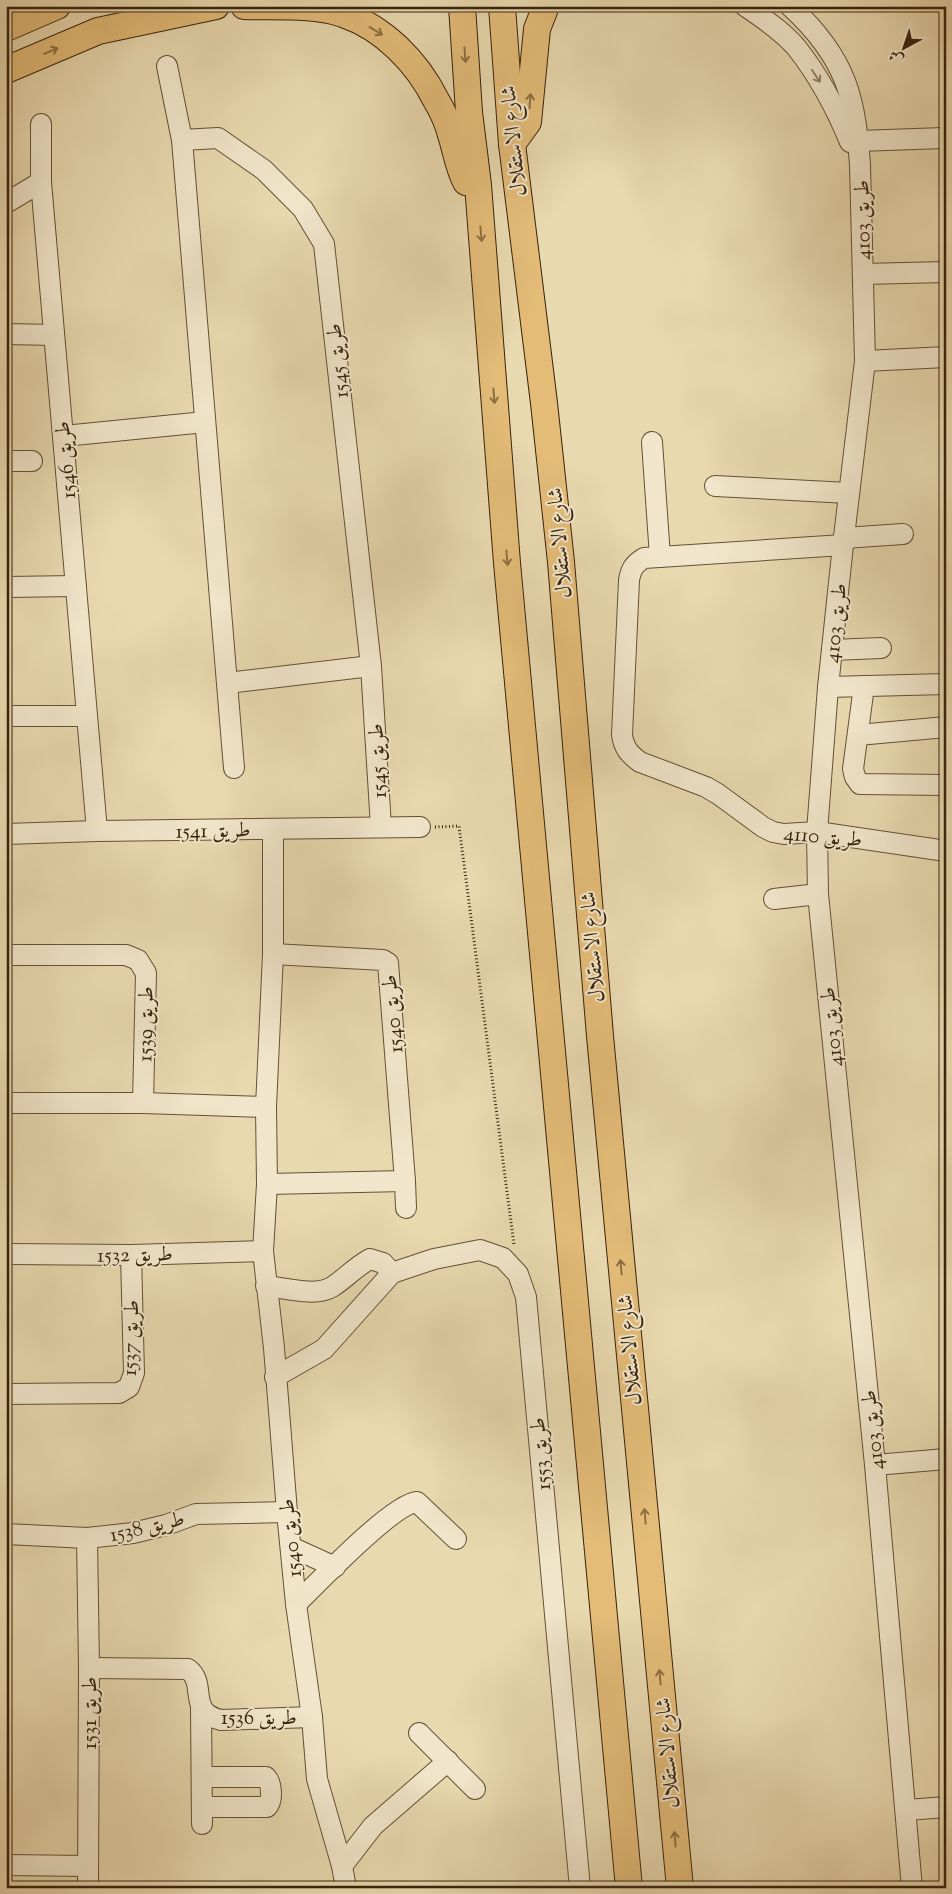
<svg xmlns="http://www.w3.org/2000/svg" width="952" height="1894" font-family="'Sorts Mill Goudy',Amiri,serif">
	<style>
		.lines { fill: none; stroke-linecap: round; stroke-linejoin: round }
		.minor-casing { stroke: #645035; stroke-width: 22 }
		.major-casing { stroke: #37220c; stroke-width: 28 }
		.path { stroke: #37220c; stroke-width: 3; stroke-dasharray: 1 2.5; stroke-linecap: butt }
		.minor { stroke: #f1e6cb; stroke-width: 20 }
		.major { stroke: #e4bc78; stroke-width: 26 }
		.oneway { stroke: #8e6f42 }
		.oneway2 { stroke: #94846c }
		.labels { text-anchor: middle; stroke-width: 4; stroke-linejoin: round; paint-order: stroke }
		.street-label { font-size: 21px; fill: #37220c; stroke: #f1e6cb }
	</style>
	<rect width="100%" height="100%" fill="#e9d9af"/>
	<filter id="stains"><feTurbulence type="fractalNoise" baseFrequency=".004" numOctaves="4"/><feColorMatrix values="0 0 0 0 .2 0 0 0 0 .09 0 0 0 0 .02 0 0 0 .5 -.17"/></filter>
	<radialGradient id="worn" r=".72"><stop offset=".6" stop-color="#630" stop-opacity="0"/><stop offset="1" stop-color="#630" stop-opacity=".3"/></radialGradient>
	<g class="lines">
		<g class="minor-casing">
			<g id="minor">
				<path d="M745,6C763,18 782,31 796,47C819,76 836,108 850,142"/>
				<path d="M790,6C812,26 834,53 845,81C855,107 858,137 860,165L865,361L843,545L828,687L817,832L818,894L875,1465L912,1888"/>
				<path d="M167,66L182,140L234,768"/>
				<path d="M41,124V182L97,831"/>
				<path d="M182,140L218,138L264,170L303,209L324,244L371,666L381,827"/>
				<path d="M858,141L944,138"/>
				<path d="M6,203L41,182"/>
				<path d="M863,274L946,272"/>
				<path d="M6,334L54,335"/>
				<path d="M865,361L946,357"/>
				<path d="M64,436L205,422"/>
				<path d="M652,442L660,557"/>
				<path d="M6,461H32"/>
				<path d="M715,486L849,493"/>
				<path d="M844,538L903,534"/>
				<path d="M843,545L644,558C634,564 631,569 629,580L622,735C624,748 629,754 640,762L706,787L718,794L763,827L773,832L784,834L817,832L946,851"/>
				<path d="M6,587L76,586"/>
				<path d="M832,650L881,648"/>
				<path d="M227,683L371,666"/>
				<path d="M864,686L853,769L855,777L860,784L946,785"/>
				<path d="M828,687L946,684"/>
				<path d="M6,716H87"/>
				<path d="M858,735L946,727"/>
				<path d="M273,829V954L266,1107L267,1184L263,1251L274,1348L287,1512L296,1604L312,1717L317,1779L342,1866L346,1888"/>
				<path d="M6,834L97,831L420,827"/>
				<path d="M774,899L818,894"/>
				<path d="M273,954L383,960L388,963L405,1181L406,1208"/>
				<path d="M6,955H126L138,960L146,973L143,1103"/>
				<path d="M6,1103H143L266,1107"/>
				<path d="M267,1184L405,1181"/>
				<path d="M6,1254L131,1255L263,1251"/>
				<path d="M266,1286C285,1288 316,1297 332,1287C345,1279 355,1267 370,1259L383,1263L392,1273"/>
				<path d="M275,1377L324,1349L392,1273L434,1259L480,1250L503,1258L518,1274L526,1297L580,1888"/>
				<path d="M6,1394L119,1393L129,1387L134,1373L131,1255"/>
				<path d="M875,1465L946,1459"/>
				<path d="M6,1534L87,1538L133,1533L166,1525L196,1514L287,1512"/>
				<path d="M87,1538L89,1668L88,1888"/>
				<path d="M291,1547L335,1567"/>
				<path d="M296,1604C318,1583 392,1504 417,1502L456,1539"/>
				<path d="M89,1668L188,1669C208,1684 186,1712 221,1720L312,1717"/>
				<path d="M201,1708L202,1824"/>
				<path d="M419,1733L475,1789"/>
				<path d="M202,1777H266C272,1783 273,1801 267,1807H202"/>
				<path d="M907,1810L946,1807"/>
				<path d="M6,1865L87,1866"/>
				<path d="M342,1866L373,1826L448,1761"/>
			</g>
		</g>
		<g class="major-casing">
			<g id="major">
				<path d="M244,6C273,7 317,4 343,14C384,28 417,62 436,100C442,110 448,123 451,135C456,150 458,167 466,182"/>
				<path d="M462,6L469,112L478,185L507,563L629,1888"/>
				<path d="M502,6L512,144L544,403L561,562L600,1036L680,1888"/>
				<path d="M6,28L57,6"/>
				<path d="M6,70L98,31L216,6"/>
				<path d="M512,144L528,122L537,29L546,6"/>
			</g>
		</g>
		<path class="path" d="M435,827L459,826L514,1245"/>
		<use href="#minor" class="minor"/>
		<use href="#major" class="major"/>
	</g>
	<defs><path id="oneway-shaft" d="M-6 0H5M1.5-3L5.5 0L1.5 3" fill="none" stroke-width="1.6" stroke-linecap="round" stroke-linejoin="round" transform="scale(1.25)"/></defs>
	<g class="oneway">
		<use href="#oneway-shaft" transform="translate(376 31) rotate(31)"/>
		<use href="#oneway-shaft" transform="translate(51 51) rotate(-23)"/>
		<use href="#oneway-shaft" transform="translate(465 55) rotate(86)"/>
		<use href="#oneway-shaft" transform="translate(530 101) rotate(-86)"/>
		<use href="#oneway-shaft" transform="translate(481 234) rotate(85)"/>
		<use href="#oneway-shaft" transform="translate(494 396) rotate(85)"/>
		<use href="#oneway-shaft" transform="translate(507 558) rotate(85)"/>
		<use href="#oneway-shaft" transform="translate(621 1267) rotate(-95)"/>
		<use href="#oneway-shaft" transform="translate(645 1516) rotate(-95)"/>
		<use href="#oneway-shaft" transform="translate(660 1677) rotate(-95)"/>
		<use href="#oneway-shaft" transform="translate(675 1839) rotate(-95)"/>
	</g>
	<use class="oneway2" href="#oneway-shaft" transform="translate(816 76) rotate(56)"/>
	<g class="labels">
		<g class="street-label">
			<text transform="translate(513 141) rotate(-96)" y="7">شارع الاستقلال</text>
			<text transform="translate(862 220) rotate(-91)" y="7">طريق 4103</text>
			<text transform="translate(337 361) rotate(-96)" y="7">طريق 1545</text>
			<text transform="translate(65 460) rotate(-95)" y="7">طريق 1546</text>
			<text transform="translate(559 543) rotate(-95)" y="7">شارع الاستقلال</text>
			<text transform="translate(835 623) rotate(-84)" y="7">طريق 4103</text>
			<text transform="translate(377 761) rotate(-93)" y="7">طريق 1545</text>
			<text transform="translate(213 830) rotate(-1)" y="7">طريق 1541</text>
			<text transform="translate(823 836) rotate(5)" y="7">طريق 4110</text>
			<text transform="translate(592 947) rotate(-95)" y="7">شارع الاستقلال</text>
			<text transform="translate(392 1014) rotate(-95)" y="7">طريق 1540</text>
			<text transform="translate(145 1024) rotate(-89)" y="7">طريق 1539</text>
			<text transform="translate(831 1027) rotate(-96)" y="7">طريق 4103</text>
			<text transform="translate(135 1254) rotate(-1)" y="7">طريق 1532</text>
			<text transform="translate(130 1338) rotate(-88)" y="7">طريق 1537</text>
			<text transform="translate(629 1350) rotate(-95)" y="7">شارع الاستقلال</text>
			<text transform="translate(872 1430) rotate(-96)" y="7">طريق 4103</text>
			<text transform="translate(540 1454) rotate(-95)" y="7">طريق 1553</text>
			<text transform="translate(147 1526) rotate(-13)" y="7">طريق 1538</text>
			<text transform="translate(290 1538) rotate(-96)" y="7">طريق 1540</text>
			<text transform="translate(89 1713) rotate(-90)" y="7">طريق 1531</text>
			<text x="259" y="1724">طريق 1536</text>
			<text transform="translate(667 1753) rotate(-95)" y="7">شارع الاستقلال</text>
		</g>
	</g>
	<rect width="952" height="1894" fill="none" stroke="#e9d9af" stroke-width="25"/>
	<rect x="8" y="8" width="937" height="1879" fill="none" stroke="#37220c" stroke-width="2.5"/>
	<rect x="12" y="12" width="927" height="1869" fill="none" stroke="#37220c"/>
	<g transform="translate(904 48) rotate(220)" stroke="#f1e6cb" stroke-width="4" paint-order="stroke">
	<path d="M0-4L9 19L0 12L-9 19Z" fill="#37220c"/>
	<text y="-8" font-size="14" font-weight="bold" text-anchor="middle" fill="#37220c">ش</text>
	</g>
	<rect width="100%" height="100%" filter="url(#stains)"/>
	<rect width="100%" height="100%" fill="url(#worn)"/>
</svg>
